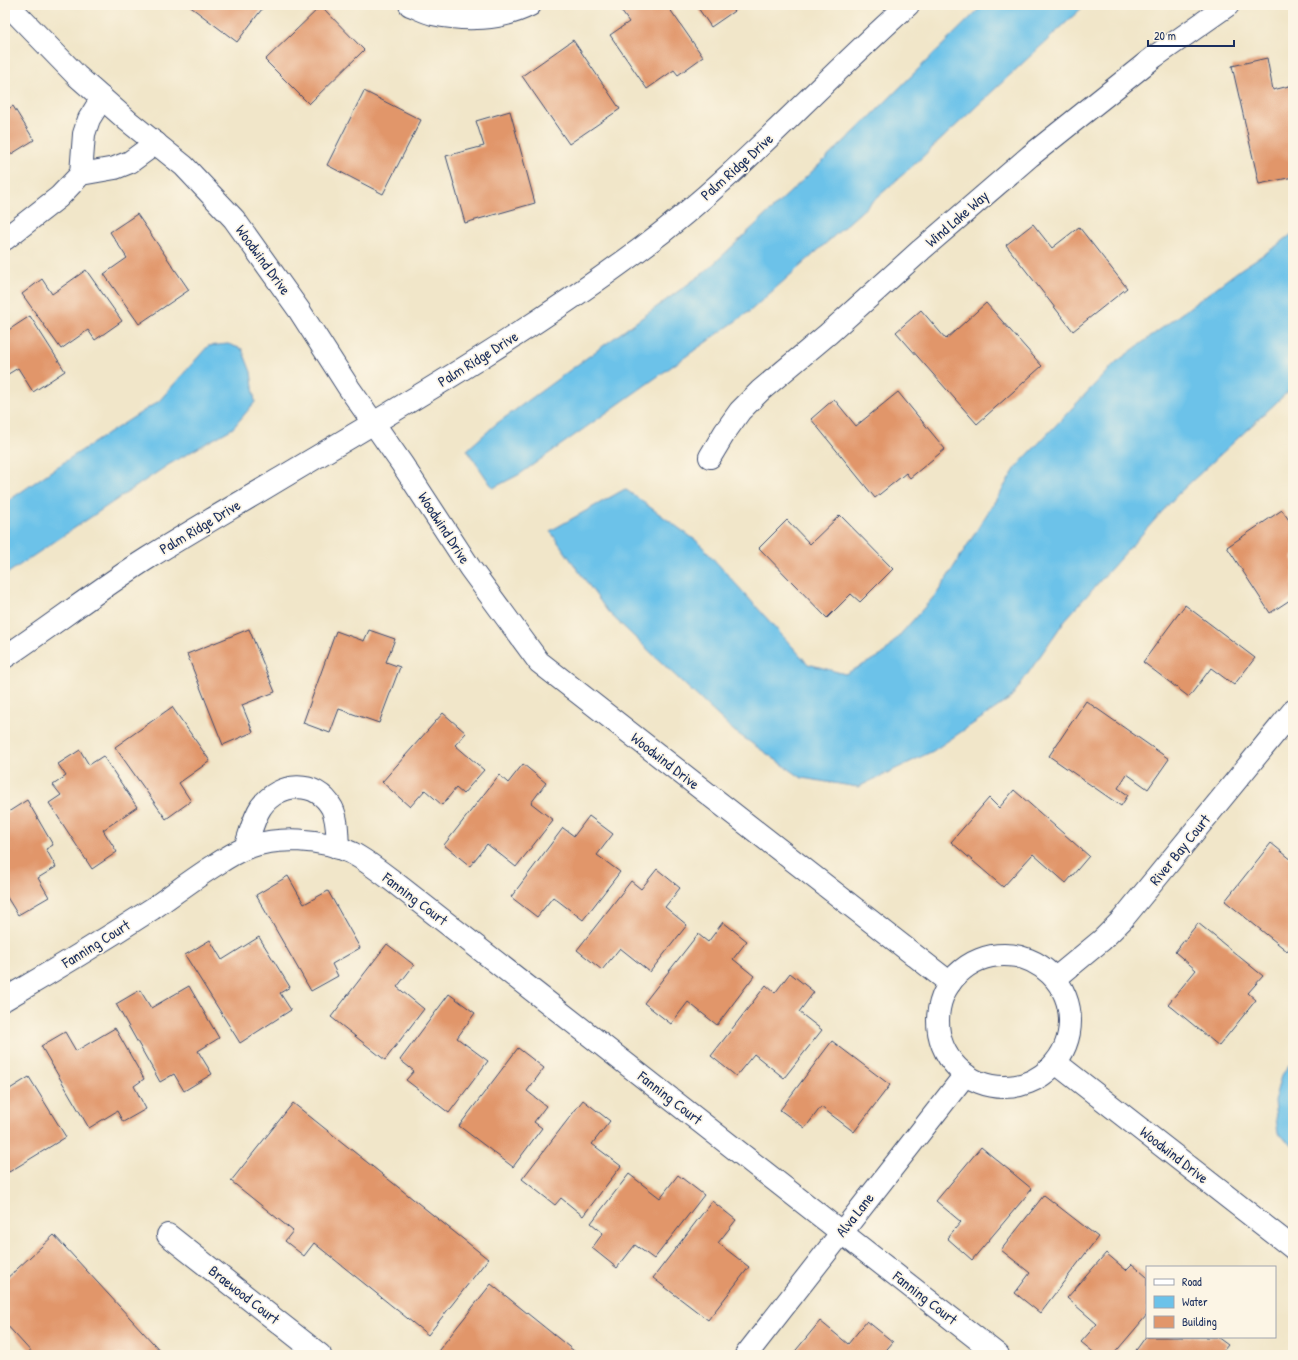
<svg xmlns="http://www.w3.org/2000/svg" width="1298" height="1360" font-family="'Patrick Hand',sans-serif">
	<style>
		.water { fill: #6cc2e9; stroke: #4478a4 }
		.building { fill: #e1966b }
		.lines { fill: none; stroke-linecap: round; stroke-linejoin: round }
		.minor-casing { stroke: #3b4a6e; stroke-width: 24 }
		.minor { stroke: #fff; stroke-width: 22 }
		.labels { text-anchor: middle; stroke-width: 3.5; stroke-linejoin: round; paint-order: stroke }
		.street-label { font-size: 15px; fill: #1b2f5e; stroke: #fcf5e5 }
	</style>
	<rect width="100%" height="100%" fill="#fcf5e5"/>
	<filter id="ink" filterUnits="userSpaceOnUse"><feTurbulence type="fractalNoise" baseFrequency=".025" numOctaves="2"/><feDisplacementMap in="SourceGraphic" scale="8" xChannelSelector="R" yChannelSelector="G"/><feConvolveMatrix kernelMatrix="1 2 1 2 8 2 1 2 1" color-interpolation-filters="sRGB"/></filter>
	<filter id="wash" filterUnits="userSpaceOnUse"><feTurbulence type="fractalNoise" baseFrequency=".012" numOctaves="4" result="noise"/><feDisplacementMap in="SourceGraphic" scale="16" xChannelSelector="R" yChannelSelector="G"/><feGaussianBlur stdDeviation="0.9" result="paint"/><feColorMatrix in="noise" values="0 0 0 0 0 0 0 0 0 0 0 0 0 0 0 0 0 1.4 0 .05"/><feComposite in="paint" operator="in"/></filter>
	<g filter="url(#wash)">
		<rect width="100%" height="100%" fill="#f1e6c9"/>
		<g class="water">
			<path d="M983,5H1085L918,161L750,311L520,474L493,488L467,450L496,424L706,271L869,118Z"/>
			<path d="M1293,233V387L1178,494L1065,620L1011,698L933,751L858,787L802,778L734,731L608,612L550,531L625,489L698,542L808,664L845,674L882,655L938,592L1017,466L1115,363L1241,269L1275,247Z"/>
			<path d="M228,344L242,349L251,372L255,402L233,428L168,465L5,575V503L70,458L159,401L208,346Z"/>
			<path d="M1293,1061V1145L1278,1134L1274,1101L1281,1076Z"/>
		</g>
		<g id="blocks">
			<g class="building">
				<path d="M188,5H265L237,42Z"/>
				<path d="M617,5H667L703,57L678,75L674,70L647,89L610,35L629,22Z"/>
				<path d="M696,5H743L711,27Z"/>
				<path d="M321,6L364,50L309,104L265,60Z"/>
				<path d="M573,40L620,109L569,144L522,76Z"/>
				<path d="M1267,58L1273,90L1293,85V177L1259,184L1232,66Z"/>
				<path d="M364,91L421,120L383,194L327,165Z"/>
				<path d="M13,106L34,140L5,158V111Z"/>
				<path d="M510,111L535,203L465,223L446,156L484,146L476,121Z"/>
				<path d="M137,214L189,290L139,324L104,274L127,258L110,232Z"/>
				<path d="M1033,224L1052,248L1079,227L1127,288L1073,331L1006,245Z"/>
				<path d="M86,270L122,321L95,340L88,330L61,349L22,294L42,279L52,294Z"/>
				<path d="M986,303L1042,366L977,424L896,332L921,310L946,339Z"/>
				<path d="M30,316L65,371L33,392L18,368L5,376V328L7,331Z"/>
				<path d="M898,392L945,449L910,478L906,473L875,498L811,419L834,399L856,426Z"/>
				<path d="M1282,510L1293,526V598L1270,613L1227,547Z"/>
				<path d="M840,515L893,569L860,602L851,594L827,618L759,548L787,520L810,544Z"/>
				<path d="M1185,605L1255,658L1234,685L1211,668L1189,697L1143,662Z"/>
				<path d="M249,629L275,692L242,705L253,732L223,745L187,654Z"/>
				<path d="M369,630L395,639L386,662L400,667L379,723L339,709L330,733L303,723L336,631L364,641Z"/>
				<path d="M1086,701L1169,759L1148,789L1127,774L1118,788L1128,795L1121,806L1049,756Z"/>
				<path d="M172,707L210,761L179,783L191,801L166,819L115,747Z"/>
				<path d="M443,713L466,733L455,745L484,770L463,794L456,788L442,805L425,790L410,807L382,782Z"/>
				<path d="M80,750L89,765L103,756L137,807L103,830L117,852L92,869L49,803L61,795L53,785L66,776L58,764Z"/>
				<path d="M523,764L546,783L531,803L553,820L516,867L487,844L470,866L444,845L499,775L508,783Z"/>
				<path d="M1014,790L1089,856L1066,883L1033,854L1003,887L951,842L989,798L999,808Z"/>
				<path d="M27,800L53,845L46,849L56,867L38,878L49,897L18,915L5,894V814Z"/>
				<path d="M589,816L613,834L597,855L620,872L583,920L553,897L537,917L511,897L563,828L574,836Z"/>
				<path d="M1271,843L1293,861V944L1287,951L1225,901Z"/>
				<path d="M657,869L680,888L665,907L687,925L650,972L620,948L602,970L577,950L631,881L641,889Z"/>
				<path d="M288,876L304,904L328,891L360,948L332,964L338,976L311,991L256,895Z"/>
				<path d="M723,922L747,941L733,959L754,976L717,1025L688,1002L671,1024L644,1003L698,934L708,942Z"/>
				<path d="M1198,923L1263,976L1248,993L1256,1000L1219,1046L1168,1004L1196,970L1175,952Z"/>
				<path d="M259,937L290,987L280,993L291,1010L240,1043L185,955L210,940L222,960Z"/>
				<path d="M387,944L414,965L397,987L424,1009L385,1060L331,1017Z"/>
				<path d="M790,973L814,992L799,1012L822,1030L784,1078L754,1054L736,1076L711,1056L766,985L775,993Z"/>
				<path d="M189,986L219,1038L198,1051L212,1074L184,1091L174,1074L160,1082L116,1004L140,990L151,1008Z"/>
				<path d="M449,994L475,1013L457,1038L488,1061L449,1113L406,1080L414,1071L400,1060Z"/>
				<path d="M115,1028L144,1079L134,1086L146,1109L123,1122L117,1111L89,1128L41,1046L65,1032L76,1051Z"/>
				<path d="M832,1041L890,1085L854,1132L821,1107L805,1128L780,1110Z"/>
				<path d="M518,1048L544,1068L527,1091L546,1106L534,1122L542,1128L513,1167L459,1126Z"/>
				<path d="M29,1077L66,1137L9,1172L5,1166V1092Z"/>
				<path d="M583,1100L610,1121L592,1144L621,1166L583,1216L561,1198L555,1205L522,1179Z"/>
				<path d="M293,1103L488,1259L428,1335L314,1243L304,1256L285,1241L293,1231L231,1181Z"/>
				<path d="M981,1147L1032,1189L972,1260L947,1238L961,1222L936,1201Z"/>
				<path d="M629,1174L660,1198L678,1175L704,1195L654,1259L635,1245L617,1268L592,1248L603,1233L591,1223Z"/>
				<path d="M1044,1195L1098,1237L1040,1313L1015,1293L1030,1273L1001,1250Z"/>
				<path d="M712,1201L736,1220L718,1243L749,1267L708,1320L653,1278Z"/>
				<path d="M54,1235L164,1355H34L5,1323V1280Z"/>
				<path d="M1106,1253L1126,1270L1132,1264L1147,1277V1315L1113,1355H1097L1081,1342L1097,1324L1067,1298Z"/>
				<path d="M491,1284L579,1355H435Z"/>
				<path d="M820,1321L848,1344L867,1321L893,1342L882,1355H792Z"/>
				<path d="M1147,1335V1337H1217L1228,1345L1220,1355H1137L1134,1353Z"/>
			</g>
		</g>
	</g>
	<g filter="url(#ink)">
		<use href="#blocks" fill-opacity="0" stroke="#3b4a6e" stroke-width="1"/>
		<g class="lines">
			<g class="minor-casing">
				<g id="minor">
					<path d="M8,5L77,76L128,121L184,166L234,219L299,310L349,388L402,464L470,568L539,662L950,983"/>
					<path d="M410,5C418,8 425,12 433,14C465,21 501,20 530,5"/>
					<path d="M81,174L84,134L89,119L102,98"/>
					<path d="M5,239L59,197L81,174L115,168L130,162L156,143"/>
					<path d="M710,457L725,432L740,411L760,391L828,334L921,250L1030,156L1154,57L1228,5"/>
					<path d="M5,657C53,625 99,589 148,558C191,531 235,506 278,480C402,406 527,334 643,247C739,175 818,85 908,5"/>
					<path d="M245,848C250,835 253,819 261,807C279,782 316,779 332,808C338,820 337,835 338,848"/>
					<circle cx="1004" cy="1021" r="66"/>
					<path d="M1056,978L1102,940L1122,920L1293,711"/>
					<path d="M5,999C55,970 104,940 152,909C174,894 194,878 217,864C226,858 236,852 246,848C277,836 322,838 352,853C367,861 381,872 394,882L998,1355"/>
					<path d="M1056,1063L1293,1248"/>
					<path d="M168,1235L320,1355"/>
					<path d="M746,1355L965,1075"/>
				</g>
			</g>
			<use href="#minor" class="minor"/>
		</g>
	</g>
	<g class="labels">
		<g class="street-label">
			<text transform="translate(737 167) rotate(-42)" y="5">Palm Ridge Drive</text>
			<text transform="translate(957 219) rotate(-41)" y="5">Wind Lake Way</text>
			<text transform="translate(263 260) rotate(54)" y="5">Woodwind Drive</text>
			<text transform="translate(478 359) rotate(-32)" y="5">Palm Ridge Drive</text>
			<text transform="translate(200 527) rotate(-31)" y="5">Palm Ridge Drive</text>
			<text transform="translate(444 528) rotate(57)" y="5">Woodwind Drive</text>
			<text transform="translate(665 761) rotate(38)" y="5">Woodwind Drive</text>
			<text transform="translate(1180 850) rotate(-51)" y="5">River Bay Court</text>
			<text transform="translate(415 899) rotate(37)" y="5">Fanning Court</text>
			<text transform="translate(96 944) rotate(-32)" y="5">Fanning Court</text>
			<text transform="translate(670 1098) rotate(38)" y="5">Fanning Court</text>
			<text transform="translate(1174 1155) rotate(38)" y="5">Woodwind Drive</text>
			<text transform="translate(855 1215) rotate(-52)" y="5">Alva Lane</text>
			<text transform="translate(244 1295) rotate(38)" y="5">Braewood Court</text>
			<text transform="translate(925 1298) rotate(38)" y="5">Fanning Court</text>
		</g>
	</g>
	<rect width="1298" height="1360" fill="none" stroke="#fcf5e5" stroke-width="20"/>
	<rect x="1146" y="1266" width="130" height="72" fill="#fcf5e5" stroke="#a2a6af"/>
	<rect x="1154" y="1279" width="20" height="6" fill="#ffffff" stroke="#a2a6af"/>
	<text x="1182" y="1286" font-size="12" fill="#1b2f5e">Road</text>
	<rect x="1154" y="1296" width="20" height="12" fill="#6cc2e9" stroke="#a2a6af"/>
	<text x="1182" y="1306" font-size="12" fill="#1b2f5e">Water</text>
	<rect x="1154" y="1316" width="20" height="12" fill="#e1966b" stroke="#a2a6af"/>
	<text x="1182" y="1326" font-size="12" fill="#1b2f5e">Building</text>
	<path d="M1148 40v6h86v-6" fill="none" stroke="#1b2f5e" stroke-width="2"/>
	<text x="1154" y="40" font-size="12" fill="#1b2f5e" stroke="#fcf5e5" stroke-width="3" paint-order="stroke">20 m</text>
</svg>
